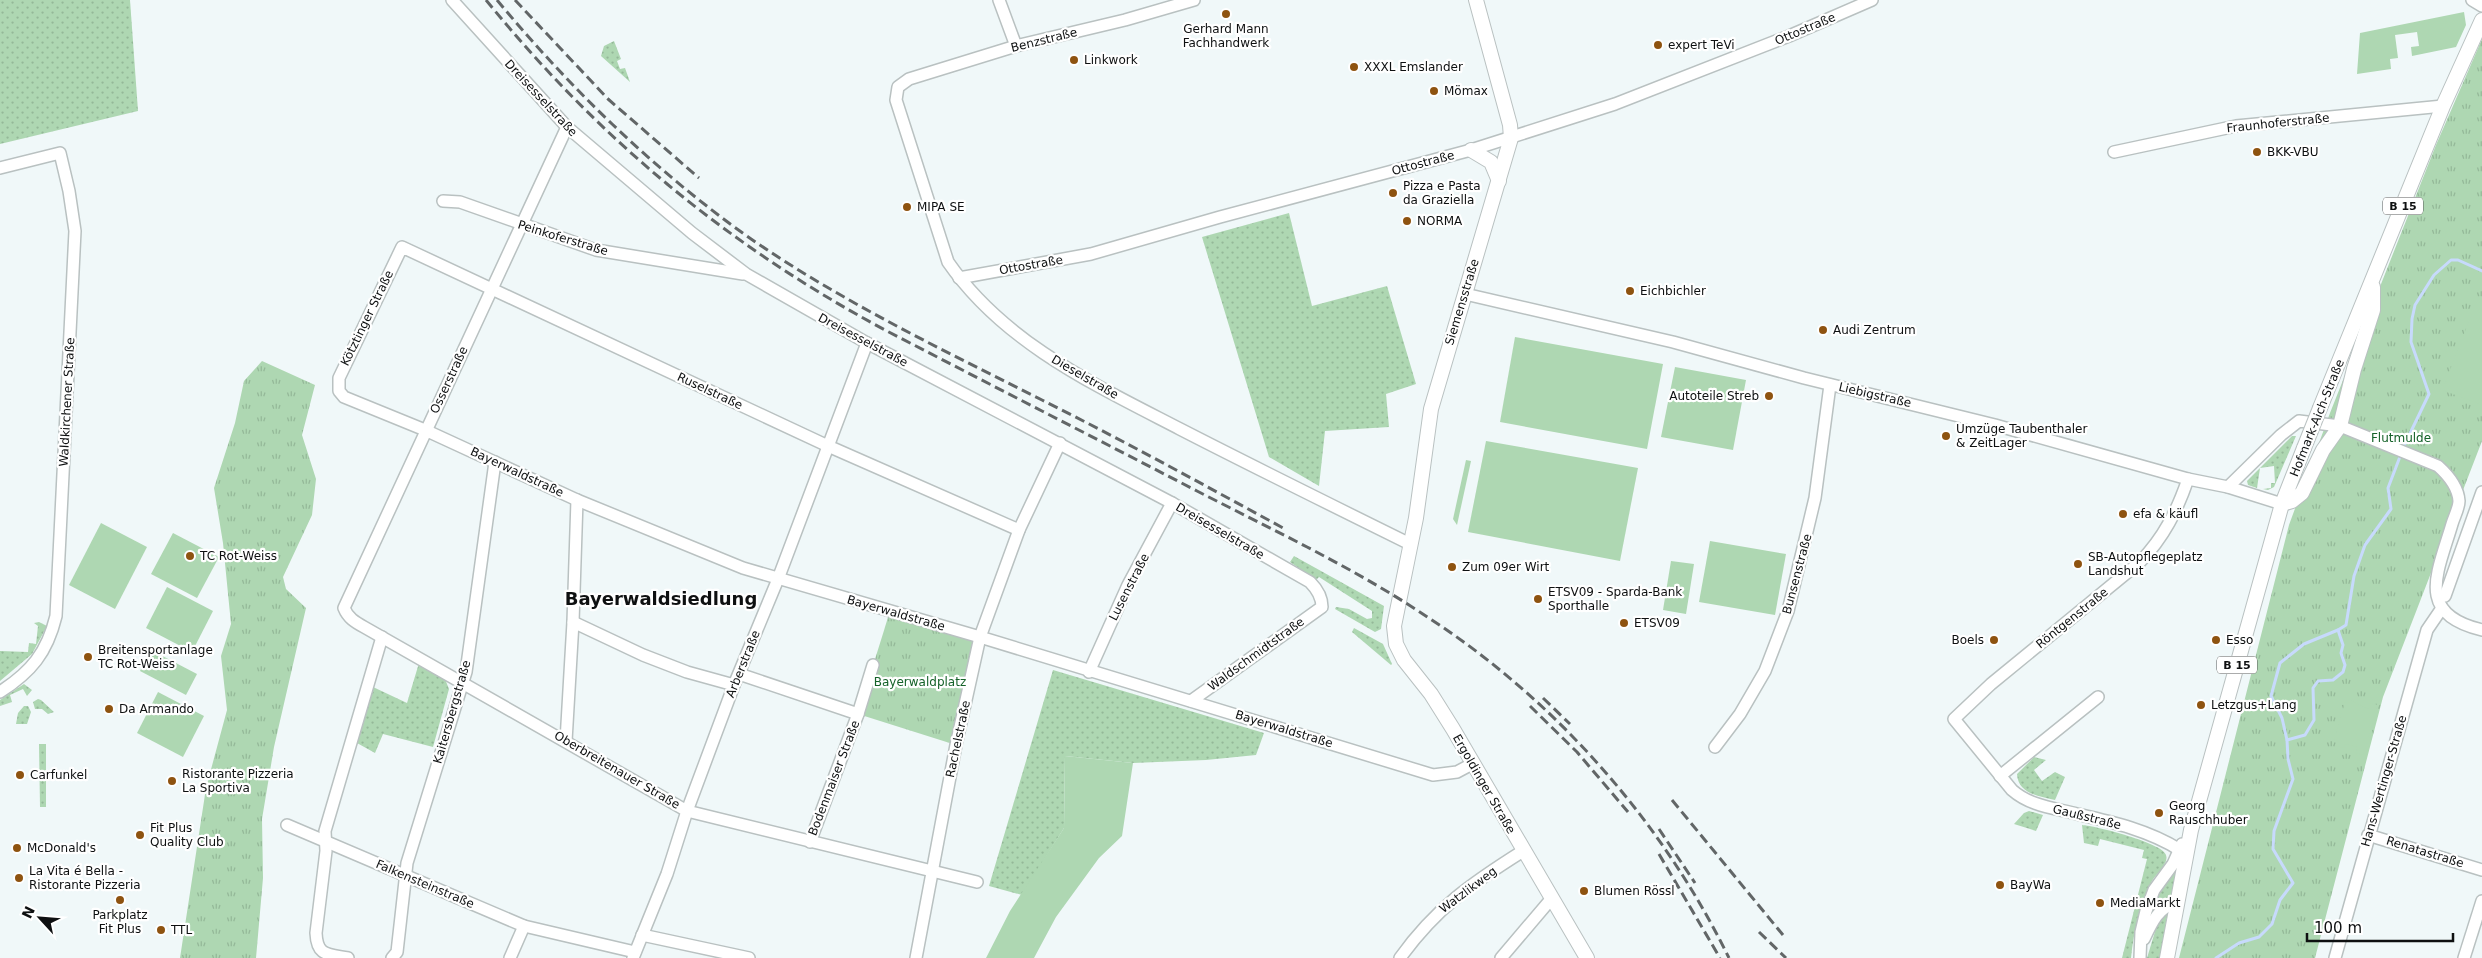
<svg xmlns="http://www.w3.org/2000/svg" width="2482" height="958" font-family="'DejaVu Sans',sans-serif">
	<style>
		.grass { fill: url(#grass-dots) }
		.park { fill: url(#park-tufts) }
		.garden { fill: #aed7b2 }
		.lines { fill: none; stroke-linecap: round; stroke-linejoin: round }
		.stream { stroke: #c7dafc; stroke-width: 3 }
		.minor-casing { stroke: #b9c1c1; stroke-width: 14 }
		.major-casing { stroke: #b9c1c1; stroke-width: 16 }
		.minor { stroke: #fff; stroke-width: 11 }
		.major { stroke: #fff; stroke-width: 14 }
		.rail { stroke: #626667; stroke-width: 3; stroke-dasharray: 10 5; stroke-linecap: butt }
		.major-bridge-casing { stroke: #b9c1c1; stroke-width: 16; stroke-linecap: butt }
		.major-bridge { stroke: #fff; stroke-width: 14 }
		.poi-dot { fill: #8e5310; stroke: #fff; stroke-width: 2 }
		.labels { text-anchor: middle; stroke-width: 4.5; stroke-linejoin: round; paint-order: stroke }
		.shield { fill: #fff; stroke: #565858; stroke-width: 1 }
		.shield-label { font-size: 11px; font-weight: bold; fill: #0e1011 }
		.poi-label { font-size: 12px; fill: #0e1011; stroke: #fff; text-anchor: start }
		.street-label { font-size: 12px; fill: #0e1011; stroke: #fff }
		.park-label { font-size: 12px; fill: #156229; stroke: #fff }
		.district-label { font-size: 18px; font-weight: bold; fill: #0e1011; stroke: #fff }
	</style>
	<defs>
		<pattern id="grass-dots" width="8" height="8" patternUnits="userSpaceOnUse" patternTransform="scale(1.25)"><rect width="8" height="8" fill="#aed7b2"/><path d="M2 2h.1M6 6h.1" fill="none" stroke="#94b898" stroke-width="1.8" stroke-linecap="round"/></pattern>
		<pattern id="park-tufts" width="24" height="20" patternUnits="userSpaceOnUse" patternTransform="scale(1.25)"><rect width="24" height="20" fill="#aed7b2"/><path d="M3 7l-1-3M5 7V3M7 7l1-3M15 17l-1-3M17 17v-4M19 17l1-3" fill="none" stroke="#94b898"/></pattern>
	</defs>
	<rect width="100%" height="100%" fill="#f0f8f9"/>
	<g class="grass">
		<path d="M0,0H130L138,111L0,144Z"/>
		<path d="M614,41L621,59L617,61L620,69L625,68L630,82L601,56L604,46Z"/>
		<path d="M1289,213L1312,306L1387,286L1416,384L1386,394L1389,427L1325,431L1319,486L1269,457L1202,237Z"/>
		<path d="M2292,436H2296L2274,487L2268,490L2263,489L2271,488V483H2275L2274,466L2260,468L2257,488L2248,485L2247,481Z"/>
		<path d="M1294,556L1384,606L1381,629L1375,632L1335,609L1336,607L1349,609L1367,619L1372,618V611L1319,577L1316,580L1290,562Z"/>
		<path d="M39,622L47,626L32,654L0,681V651L28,652L29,643L36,644L38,626L34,623Z"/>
		<path d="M1354,628L1383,644L1392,664L1391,665L1352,632Z"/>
		<path d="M419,663L445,679L449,689L433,747L383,734L375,753L357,743L373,687L407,703Z"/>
		<path d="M1053,670L1264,733L1256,755L1206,760L1133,763L1065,756L1064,828L1022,895L989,886Z"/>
		<path d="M24,684L32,690L27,696L23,689L10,695L12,702L0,706V700Z"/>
		<path d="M38,699L41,700L54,712L48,714L42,709H35L33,702Z"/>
		<path d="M24,706H28L31,712L27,724H16L18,713Z"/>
		<path d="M39,744H46V807H40Z"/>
		<path d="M2034,757L2046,760L2034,770L2042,781L2055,772L2065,777L2055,800C2039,796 2018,794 2017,774Z"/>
		<path d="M2029,811L2043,815L2036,831L2014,824L2024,813Z"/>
		<path d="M2082,825C2096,826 2163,843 2166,855C2169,864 2156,874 2152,881C2139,906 2134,930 2131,958H2122L2147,859L2142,858L2144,850L2100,839L2098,846L2084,843Z"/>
		<path d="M2175,868H2178L2170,899L2150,918L2159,893Z"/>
		<path d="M2168,911L2160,958H2147L2157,925Z"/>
	</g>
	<g class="park">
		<path d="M2482,39V441L2383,697L2315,958H2179L2289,525L2330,413L2436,145Z"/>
		<path d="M262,361L315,385L302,435L316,479L312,515L283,577L286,589L306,608L274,747L262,819L263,878L256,958H180L206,788L227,710L221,656L231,624L223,543L214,488L235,423L244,381Z"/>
		<path d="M890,611L980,637L956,745L858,714Z"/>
	</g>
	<g class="garden">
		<path d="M2464,12L2466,25L2456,47L2412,56L2411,47L2419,46L2417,32L2395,35L2398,58L2390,59L2391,69L2357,74L2360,33Z"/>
		<path d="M2479,296L2482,297V405L2442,390Z"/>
		<path d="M1515,337L1663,364L1647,449L1500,422Z"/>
		<path d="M1675,367L1746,380L1733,450L1661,437Z"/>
		<path d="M1486,441L1638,468L1620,561L1468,532Z"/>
		<path d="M1466,460L1471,461L1457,525L1453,519Z"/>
		<path d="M101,523L147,547L115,609L69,585Z"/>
		<path d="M173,533L219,557L197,598L151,574Z"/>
		<path d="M1710,541L1786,554L1775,615L1699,602Z"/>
		<path d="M1671,561L1694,564L1686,614L1663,610Z"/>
		<path d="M167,587L213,611L192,652L146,628Z"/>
		<path d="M151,650L197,674L186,695L140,671Z"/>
		<path d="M158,692L204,716L183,757L137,733Z"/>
		<path d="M2350,700L2369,709L2371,703L2378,705L2363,755L2356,753L2357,747L2345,744L2344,748L2336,746L2337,741L2334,740L2345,702L2349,703Z"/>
		<path d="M1065,756L1133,763L1122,836L1099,858L1056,917L1034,958H986L1010,911L1064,828Z"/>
	</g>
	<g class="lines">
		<g class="stream">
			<path d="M2403,448L2429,394L2411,342L2412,319L2415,305L2434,275L2451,260H2458L2482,271"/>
			<path d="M2287,740L2282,718L2271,696L2280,663L2304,644L2338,630"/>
			<path d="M2216,958L2239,943L2259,937L2272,924L2280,900L2293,883L2273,849L2274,831L2293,779L2288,759L2287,740L2305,735L2314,720L2313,688L2318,681L2333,680L2343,672L2345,665L2341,653L2343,645L2338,630L2346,625L2354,576L2365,545L2391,509L2388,488L2401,454"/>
		</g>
		<g class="minor-casing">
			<g id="minor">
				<path d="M452,0L567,127L692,233L746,274L867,343L1172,503L1310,582C1317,589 1322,596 1322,607L1191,701"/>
				<path d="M999,0L1016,46"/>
				<path d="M1194,0L1125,20L1016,46L909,79L898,87L896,100L948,262C1004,343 1095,385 1180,429C1256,468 1333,506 1410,544"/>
				<path d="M2472,0L2482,6"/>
				<path d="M567,127L344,608C348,618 355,622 364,627L687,811L977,882"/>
				<path d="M2114,152L2236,126L2443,106"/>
				<path d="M0,168L60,153L69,191L75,231L56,616C47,653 31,672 0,692"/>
				<path d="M443,201L460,202L596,250L743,274"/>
				<path d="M959,278L1091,254L1220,217L1471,150L1615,104L1789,36L1872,0"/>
				<path d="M1465,294L1673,342L1804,378L1995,425L2188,479L2228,487L2282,504"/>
				<path d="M2228,487L2281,435L2299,421L2340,426L2438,466C2448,475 2458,486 2459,501C2459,508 2454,517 2452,524C2438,572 2414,614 2482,630"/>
				<path d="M1019,530L828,446L402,247L339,378V391L344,397L425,430L577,500L743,568L980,637L1433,775L1457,772L1472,764"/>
				<path d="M2445,596L2482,492"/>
				<path d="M573,622L643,655L687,672L734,685"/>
				<path d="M1089,672L1128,585L1172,503"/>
				<path d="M739,674L858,714"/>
				<path d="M566,741L573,622L577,500"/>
				<path d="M1715,747L1740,714L1765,671L1788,611L1815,498L1830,385"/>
				<path d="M2000,776L2098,697"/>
				<path d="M287,825L524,926L635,952"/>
				<path d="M2368,835L2482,870"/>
				<path d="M810,842L858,714L873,665"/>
				<path d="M2180,850C2148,830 2112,822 2077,814C2054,808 2030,806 2012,790L1954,719L1991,684L2140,562C2164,537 2177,511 2188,479"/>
				<path d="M642,935L749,958"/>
				<path d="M2144,939C2151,924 2159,906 2176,903"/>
				<path d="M348,958C327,954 317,956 316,933L326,851L325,831L382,637"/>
				<path d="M392,958L397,952L407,863L466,672L495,462"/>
				<path d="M510,958L524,926"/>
				<path d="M633,958L667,874L687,811L734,685L778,579L867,343"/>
				<path d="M916,958L956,745L980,637L1019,530L1060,443"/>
				<path d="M1400,958C1436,908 1472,883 1523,851"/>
				<path d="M1501,958L1552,898"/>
				<path d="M2140,958L2141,932L2146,911L2154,890L2173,864L2182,844"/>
				<path d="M2335,958L2427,630L2442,608"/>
				<path d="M2464,958L2482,901"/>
			</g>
		</g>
		<g class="major-casing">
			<g id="major">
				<path d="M1476,0L1510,125L1511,138L1431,409L1416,518L1394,626L1396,644L1404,660L1431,694L1453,729L1587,958"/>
				<path d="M1471,150L1491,162L1499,181"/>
				<path d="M2320,408L2443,106L2482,20"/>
				<path d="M2282,504L2292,501L2302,493L2323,450L2340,426L2354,369L2373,310V287"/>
				<path d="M2167,958L2191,830L2282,504L2304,448"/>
			</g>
		</g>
		<use href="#minor" class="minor"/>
		<use href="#major" class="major"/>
		<g class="rail">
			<path d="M486,0C599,139 727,245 885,330C989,384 1093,437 1197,491C1275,531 1356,569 1429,618C1556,701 1662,821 1729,958"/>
			<path d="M497,0C570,88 651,167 744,234C838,300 941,349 1042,400C1124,441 1204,485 1285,529"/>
			<path d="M515,0L608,99L699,178"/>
			<path d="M1543,698L1570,724"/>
			<path d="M1530,706L1577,752L1628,812"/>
			<path d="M1672,800L1783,935"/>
			<path d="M1659,829L1695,883"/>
			<path d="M1659,854L1720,958"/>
			<path d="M1759,932L1786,958"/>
		</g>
		<g class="major-bridge-casing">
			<path id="major-bridge" d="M2304,448L2320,408"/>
		</g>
		<use href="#major-bridge" class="major-bridge"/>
	</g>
	<g class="poi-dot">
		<circle cx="1226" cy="14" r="5"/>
		<circle cx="1658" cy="45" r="5"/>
		<circle cx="1074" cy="60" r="5"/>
		<circle cx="1354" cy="67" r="5"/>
		<circle cx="1434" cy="91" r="5"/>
		<circle cx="2257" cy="152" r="5"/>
		<circle cx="1393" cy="193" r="5"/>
		<circle cx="907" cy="207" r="5"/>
		<circle cx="1407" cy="221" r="5"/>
		<circle cx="1630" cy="291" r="5"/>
		<circle cx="1823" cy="330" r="5"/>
		<circle cx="1769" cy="396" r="5"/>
		<circle cx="1946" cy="436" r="5"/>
		<circle cx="2123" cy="514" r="5"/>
		<circle cx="190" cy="556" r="5"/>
		<circle cx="2078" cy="564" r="5"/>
		<circle cx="1452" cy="567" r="5"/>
		<circle cx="1538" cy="599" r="5"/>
		<circle cx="1624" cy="623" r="5"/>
		<circle cx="1994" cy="640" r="5"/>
		<circle cx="2216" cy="640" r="5"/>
		<circle cx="88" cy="657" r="5"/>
		<circle cx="2201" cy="705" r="5"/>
		<circle cx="109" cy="709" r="5"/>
		<circle cx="20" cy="775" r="5"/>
		<circle cx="172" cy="781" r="5"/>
		<circle cx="2159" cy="813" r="5"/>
		<circle cx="140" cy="835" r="5"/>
		<circle cx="17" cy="848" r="5"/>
		<circle cx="19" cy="878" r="5"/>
		<circle cx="2000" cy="885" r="5"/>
		<circle cx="1584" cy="891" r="5"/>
		<circle cx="120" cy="900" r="5"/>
		<circle cx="2100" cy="903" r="5"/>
		<circle cx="161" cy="930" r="5"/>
	</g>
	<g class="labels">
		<g class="shield">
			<rect x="2383" y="197.5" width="40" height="17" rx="4"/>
			<rect x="2217" y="656.5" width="40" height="17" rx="4"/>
		</g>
		<g class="shield-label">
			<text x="2403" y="210">B 15</text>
			<text x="2237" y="669">B 15</text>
		</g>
		<g class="poi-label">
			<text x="1226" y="33" text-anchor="middle">Gerhard Mann<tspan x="1226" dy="14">Fachhandwerk</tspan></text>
			<text x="1668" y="49">expert TeVi</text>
			<text x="1084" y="64">Linkwork</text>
			<text x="1364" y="71">XXXL Emslander</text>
			<text x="1444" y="95">Mömax</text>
			<text x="2267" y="156">BKK-VBU</text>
			<text x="1403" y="190">Pizza e Pasta<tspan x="1403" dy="14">da Graziella</tspan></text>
			<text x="917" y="211">MIPA SE</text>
			<text x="1417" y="225">NORMA</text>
			<text x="1640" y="295">Eichbichler</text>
			<text x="1833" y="334">Audi Zentrum</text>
			<text x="1759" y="400" text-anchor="end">Autoteile Streb</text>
			<text x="1956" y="433">Umzüge Taubenthaler<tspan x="1956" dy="14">&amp; ZeitLager</tspan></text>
			<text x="2133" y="518">efa &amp; käufl</text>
			<text x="200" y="560">TC Rot-Weiss</text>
			<text x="2088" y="561">SB-Autopflegeplatz<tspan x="2088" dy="14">Landshut</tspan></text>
			<text x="1462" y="571">Zum 09er Wirt</text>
			<text x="1548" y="596">ETSV09 - Sparda-Bank<tspan x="1548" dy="14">Sporthalle</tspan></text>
			<text x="1634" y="627">ETSV09</text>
			<text x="1984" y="644" text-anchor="end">Boels</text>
			<text x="2226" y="644">Esso</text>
			<text x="98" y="654">Breitensportanlage<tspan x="98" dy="14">TC Rot-Weiss</tspan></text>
			<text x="2211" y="709">Letzgus+Lang</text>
			<text x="119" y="713">Da Armando</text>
			<text x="182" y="778">Ristorante Pizzeria<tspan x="182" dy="14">La Sportiva</tspan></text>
			<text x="30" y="779">Carfunkel</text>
			<text x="2169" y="810">Georg<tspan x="2169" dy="14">Rauschhuber</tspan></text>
			<text x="150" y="832">Fit Plus<tspan x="150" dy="14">Quality Club</tspan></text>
			<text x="27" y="852">McDonald's</text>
			<text x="29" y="875">La Vita é Bella -<tspan x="29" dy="14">Ristorante Pizzeria</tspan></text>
			<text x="2010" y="889">BayWa</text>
			<text x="1594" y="895">Blumen Rössl</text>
			<text x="2110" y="907">MediaMarkt</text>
			<text x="120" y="919" text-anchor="middle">Parkplatz<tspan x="120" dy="14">Fit Plus</tspan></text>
			<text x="171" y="934">TTL</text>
		</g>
		<g class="street-label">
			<text transform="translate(1805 29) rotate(-23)" y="4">Ottostraße</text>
			<text transform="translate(1044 40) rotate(-14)" y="4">Benzstraße</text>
			<text transform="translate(541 98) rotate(47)" y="4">Dreisesselstraße</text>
			<text transform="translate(2278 123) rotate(-6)" y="4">Fraunhoferstraße</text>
			<text transform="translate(1423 163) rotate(-15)" y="4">Ottostraße</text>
			<text transform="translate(563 238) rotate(17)" y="4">Peinkoferstraße</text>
			<text transform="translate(1031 265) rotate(-10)" y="4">Ottostraße</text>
			<text transform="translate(1462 302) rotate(-73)" y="4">Siemensstraße</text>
			<text transform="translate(367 318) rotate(-64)" y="4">Kötztinger Straße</text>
			<text transform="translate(863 340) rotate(28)" y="4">Dreisesselstraße</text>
			<text transform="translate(1085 377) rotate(30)" y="4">Dieselstraße</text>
			<text transform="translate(449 380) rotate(-65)" y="4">Osserstraße</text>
			<text transform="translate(710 391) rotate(25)" y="4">Ruselstraße</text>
			<text transform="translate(1875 395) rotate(13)" y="4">Liebigstraße</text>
			<text transform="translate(67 402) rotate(-87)" y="4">Waldkirchener Straße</text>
			<text transform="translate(2317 418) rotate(-68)" y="4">Hofmark-Aich-Straße</text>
			<text transform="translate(517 472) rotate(25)" y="4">Bayerwaldstraße</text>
			<text transform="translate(1220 531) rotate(30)" y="4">Dreisesselstraße</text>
			<text transform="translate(1797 574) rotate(-75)" y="4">Bunsenstraße</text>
			<text transform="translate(1129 587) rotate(-63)" y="4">Lusenstraße</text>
			<text transform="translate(896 613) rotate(16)" y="4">Bayerwaldstraße</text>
			<text transform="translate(2072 618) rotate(-39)" y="4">Röntgenstraße</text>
			<text transform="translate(1256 654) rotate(-36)" y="4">Waldschmidtstraße</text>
			<text transform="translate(743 664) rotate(-68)" y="4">Arberstraße</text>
			<text transform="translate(452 712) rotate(-74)" y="4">Kaitersbergstraße</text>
			<text transform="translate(1284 729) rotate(17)" y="4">Bayerwaldstraße</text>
			<text transform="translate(958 739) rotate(-78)" y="4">Rachelstraße</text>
			<text transform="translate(617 770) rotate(30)" y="4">Oberbreitenauer Straße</text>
			<text transform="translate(834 778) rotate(-69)" y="4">Bodenmaiser Straße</text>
			<text transform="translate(2384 781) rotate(-74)" y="4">Hans-Wertinger-Straße</text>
			<text transform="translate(1484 784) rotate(60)" y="4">Ergoldinger Straße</text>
			<text transform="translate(2087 817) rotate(14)" y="4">Gaußstraße</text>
			<text transform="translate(2425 852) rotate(17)" y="4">Renatastraße</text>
			<text transform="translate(425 884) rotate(23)" y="4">Falkensteinstraße</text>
			<text transform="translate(1468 890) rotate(-37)" y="4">Watzlikweg</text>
		</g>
		<g class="park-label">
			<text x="2401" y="442">Flutmulde</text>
			<text x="920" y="686">Bayerwaldplatz</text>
		</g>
		<g class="district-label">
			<text x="661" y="605">Bayerwaldsiedlung</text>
		</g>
	</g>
	<g transform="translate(40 918) rotate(296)" stroke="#ffffff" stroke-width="4" paint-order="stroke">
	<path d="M0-4L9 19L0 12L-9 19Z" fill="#0e1011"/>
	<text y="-8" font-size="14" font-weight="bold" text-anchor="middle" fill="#0e1011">N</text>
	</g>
	<path d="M2307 933v8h146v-8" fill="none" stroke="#0e1011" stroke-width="2.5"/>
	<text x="2314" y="933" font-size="15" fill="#0e1011" stroke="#ffffff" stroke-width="4" paint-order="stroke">100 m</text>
</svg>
